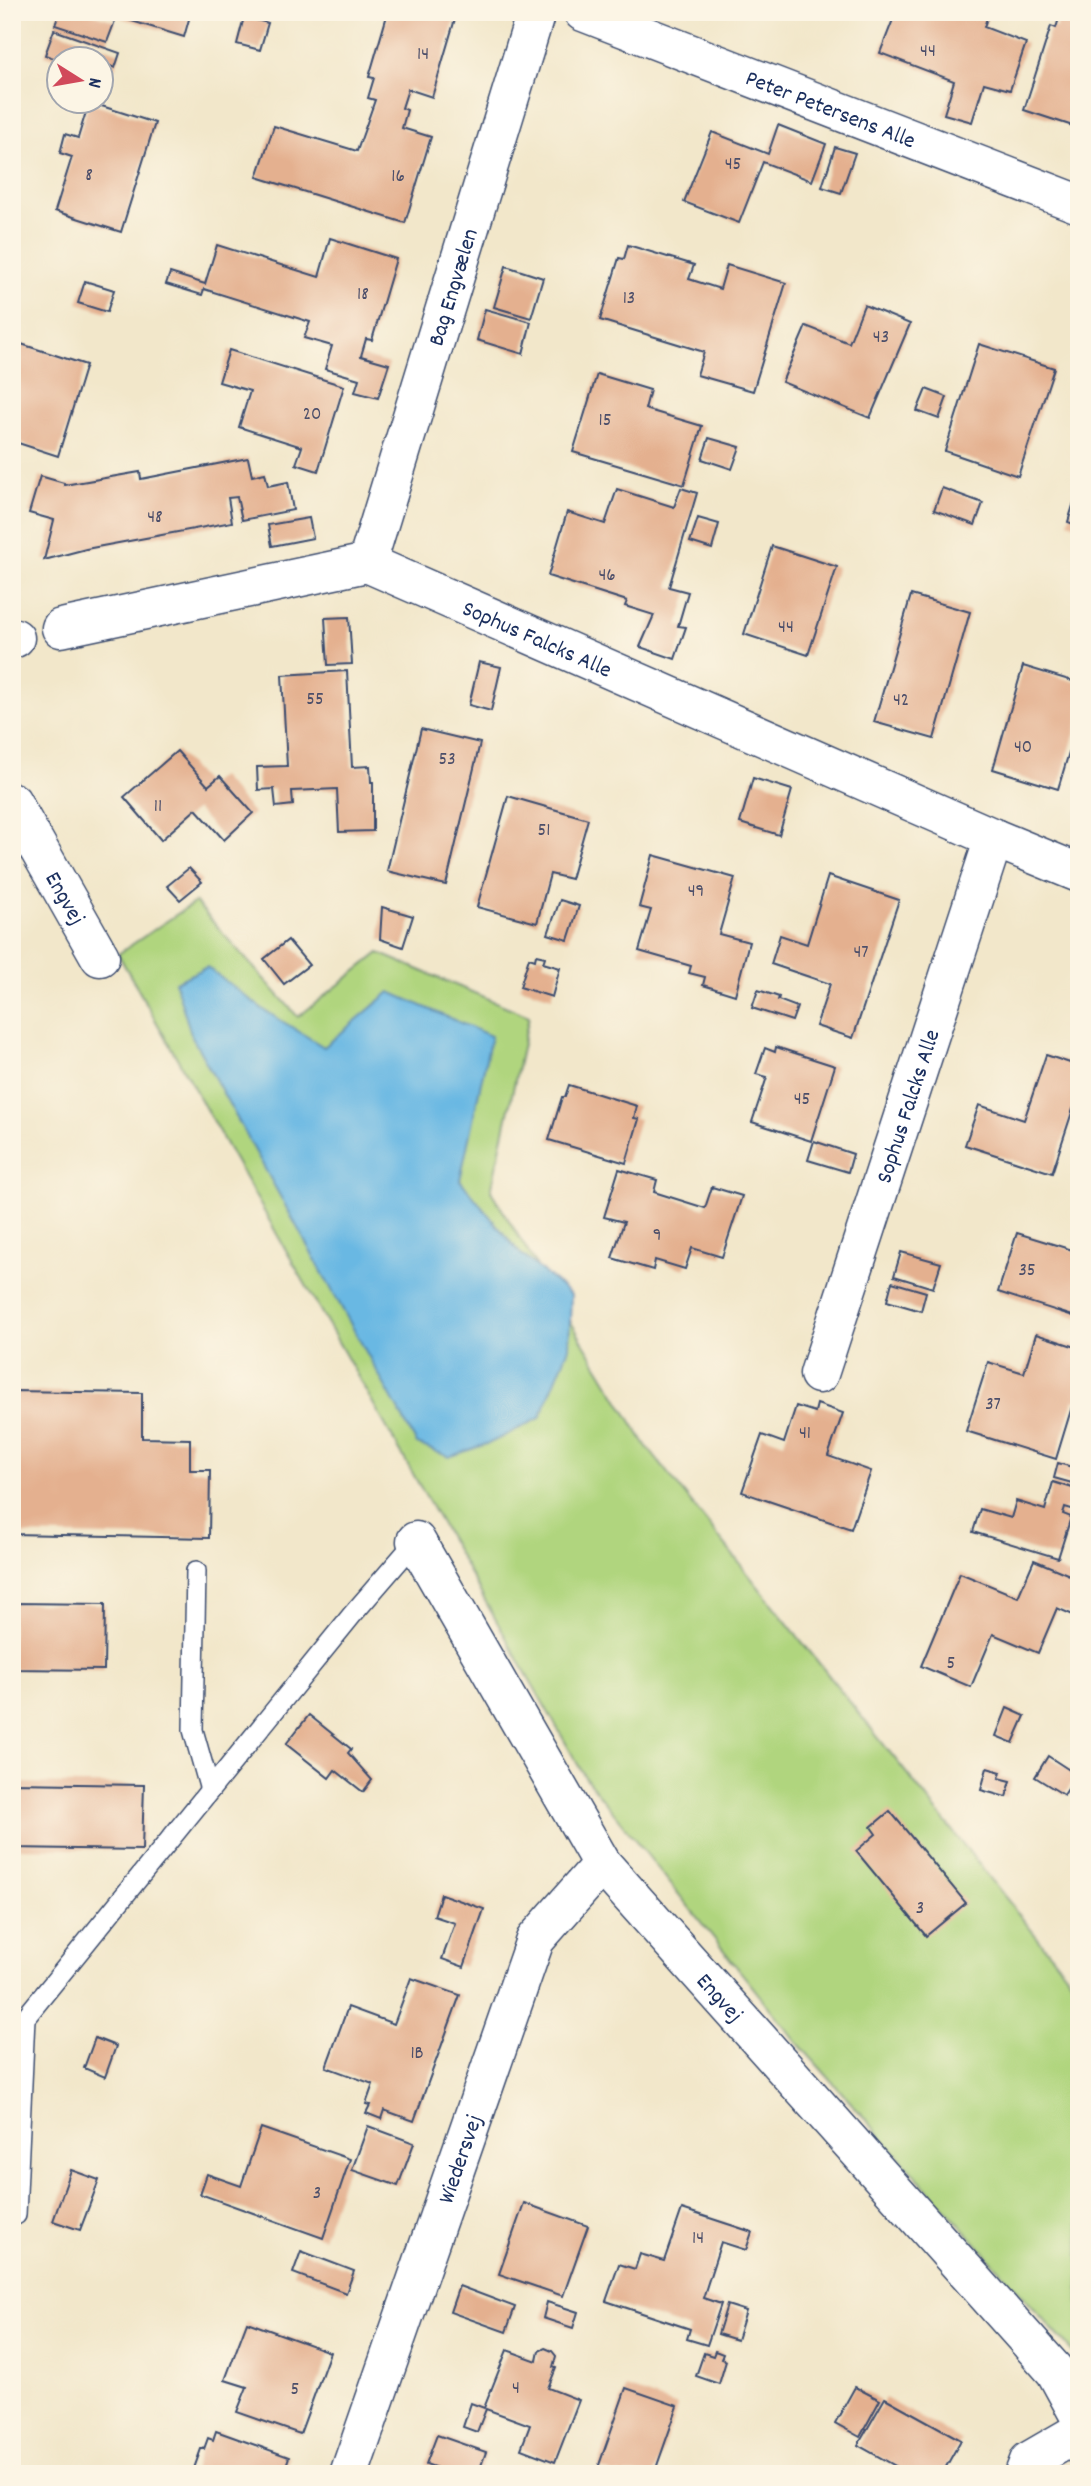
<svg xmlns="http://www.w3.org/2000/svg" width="1091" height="2486" font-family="Dekko,sans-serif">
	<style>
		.green { fill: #b0d57e; stroke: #66826e; stroke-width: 2 }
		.water { fill: #69b8e3; stroke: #4274a0; stroke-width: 2 }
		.building { fill: #e4b08f }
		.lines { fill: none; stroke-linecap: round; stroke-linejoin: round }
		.lane-casing { stroke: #3b4b6e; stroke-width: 22 }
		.street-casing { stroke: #3b4b6e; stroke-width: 41 }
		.lane { stroke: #fff; stroke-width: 19 }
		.street { stroke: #fff; stroke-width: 38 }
		.labels { text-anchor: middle; stroke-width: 5; stroke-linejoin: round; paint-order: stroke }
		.number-label { font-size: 19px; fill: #4d4f6a }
		.street-label { font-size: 23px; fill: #1b2f5e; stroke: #fcf5e5 }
	</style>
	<rect width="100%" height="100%" fill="#fcf5e5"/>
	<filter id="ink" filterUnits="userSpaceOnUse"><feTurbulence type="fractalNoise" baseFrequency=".0143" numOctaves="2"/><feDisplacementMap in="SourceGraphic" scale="14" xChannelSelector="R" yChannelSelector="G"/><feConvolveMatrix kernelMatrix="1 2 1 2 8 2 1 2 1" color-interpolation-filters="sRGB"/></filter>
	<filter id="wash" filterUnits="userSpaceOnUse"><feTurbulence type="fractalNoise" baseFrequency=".00686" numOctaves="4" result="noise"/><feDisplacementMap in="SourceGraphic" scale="28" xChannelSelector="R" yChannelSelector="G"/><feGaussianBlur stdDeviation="1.57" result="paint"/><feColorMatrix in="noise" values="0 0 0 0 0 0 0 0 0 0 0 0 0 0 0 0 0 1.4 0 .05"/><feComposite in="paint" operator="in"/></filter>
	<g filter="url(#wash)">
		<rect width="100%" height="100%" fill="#f2e7ca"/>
		<path class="green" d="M195,902L298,1017L379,953L529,1016L491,1191L647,1447L1079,1990V2359L796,2041L585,1777L118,954Z"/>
		<path class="water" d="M207,967L264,1010L324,1047L390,992L491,1036L460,1180L519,1252L571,1295L569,1348L540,1418L492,1442L449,1457L417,1444L192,1037L175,982Z"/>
		<g id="blocks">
			<g class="building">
				<path d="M60,12H87L115,21L107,42L55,25Z"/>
				<path d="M123,12H191L184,37L122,18Z"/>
				<path d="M388,12H432L455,19L432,97L408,89L402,108L407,110L402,128L431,137L405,223L257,177L274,126L357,151L375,100L368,98L374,78L369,77Z"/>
				<path d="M896,12H989L984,27L1026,43L1010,90L984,83L972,122L944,114L954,81L880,53Z"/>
				<path d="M1061,12H1079V128L1024,110L1051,26L1056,28Z"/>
				<path d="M244,17L268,23L260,50L237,44Z"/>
				<path d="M54,30L120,53L115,68L102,63V60H59L45,55Z"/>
				<path d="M89,102L155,123L121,232L55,211L72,157L60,153L65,134L78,138Z"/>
				<path d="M778,125L826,144L812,181L763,162L739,223L684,202L712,132L768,154Z"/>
				<path d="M835,147L855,153L841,193L822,187Z"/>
				<path d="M330,238L396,259L372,340L366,339L361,356L389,364L378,398L355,392L359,379L325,369L332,346L304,338L310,322L204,289L202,295L166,284L170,273L205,284L217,245L319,277Z"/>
				<path d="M628,245L694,265L689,279L720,289L727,265L786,283L753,391L697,375L704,352L600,320L619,258L624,259Z"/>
				<path d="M506,266L543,278L531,318L494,307Z"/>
				<path d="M85,281L114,290L107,312L78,303Z"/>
				<path d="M864,305L910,324L870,418L782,382L806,326L849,343Z"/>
				<path d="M485,309L531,322L523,354L477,340Z"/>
				<path d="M12,326L19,328L15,342L86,365L58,456L12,441Z"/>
				<path d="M979,344L1054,368L1018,476L945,451Z"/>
				<path d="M229,350L344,386L318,471L296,464L302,447L239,427L250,391L219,382Z"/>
				<path d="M597,374L650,390L645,409L702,426L684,485L573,452Z"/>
				<path d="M926,389L947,397L939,419L917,411Z"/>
				<path d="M709,438L740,447L732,469L702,459Z"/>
				<path d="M248,458L252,476L265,473L268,486L288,482L293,510L242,520L237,497L228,498L232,522L86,549L44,560L54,520L29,513L40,476L64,483V485L140,472L141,479Z"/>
				<path d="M681,488L697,493L669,587L688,592L678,626L686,627L675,659L640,647L654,615L625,606L627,601L548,576L567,512L605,524L617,489L674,507Z"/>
				<path d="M942,488L983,503L975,525L934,510Z"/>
				<path d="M1078,489H1079V526L1068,522Z"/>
				<path d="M309,518L313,538L272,546L268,525Z"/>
				<path d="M698,518L719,524L712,549L690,542Z"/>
				<path d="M772,546L837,567L808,655L744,634Z"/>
				<path d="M911,595L970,612L934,739L874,722Z"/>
				<path d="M349,617L352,664L328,665L325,618Z"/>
				<path d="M479,662L501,667L491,711L469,705Z"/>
				<path d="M1023,666L1079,683V719L1058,789L993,769Z"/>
				<path d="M347,671L352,767L370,766L371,782H373V831L339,832L337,789L292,791L293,805L276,807L274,789L258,790L257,767L287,766L282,675Z"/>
				<path d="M421,729L480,743L446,885L387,871Z"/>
				<path d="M177,751L208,786L220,776L253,813L224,840L196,809L161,840L124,797Z"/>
				<path d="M753,778L792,790L779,835L740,823Z"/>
				<path d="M508,796L588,819L571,879L550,874L537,923L477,907Z"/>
				<path d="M653,855L735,878L719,934L749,942L735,995L703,985L705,977L689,973L691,966L639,951L651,910L639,907Z"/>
				<path d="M189,868L202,882L180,900L167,886Z"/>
				<path d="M828,876L899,900L853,1038L816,1026L830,984L771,964L780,935L807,944Z"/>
				<path d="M560,900L579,906L568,940L548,934Z"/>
				<path d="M382,907L413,916L403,947L380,939Z"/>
				<path d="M288,940L309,965L284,984L264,959Z"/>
				<path d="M536,955L545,957L543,963L560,968L552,997L520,987L529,958L535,960Z"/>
				<path d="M758,990L779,997L778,1000L797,1007L792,1021L752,1008Z"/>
				<path d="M776,1047L835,1066L811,1141L752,1122L767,1077L756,1074L765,1048L775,1052Z"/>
				<path d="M1046,1055L1079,1066V1111L1073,1109L1052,1173L965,1145L979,1105L1024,1120Z"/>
				<path d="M569,1085L637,1106L634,1118L639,1119L626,1163L549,1140L562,1097H565Z"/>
				<path d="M814,1141L853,1154L848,1172L808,1160Z"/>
				<path d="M619,1169L657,1180L654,1192L705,1208L712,1187L742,1196L722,1257L692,1248L685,1269L655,1260L653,1270L612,1258L624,1222L604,1217Z"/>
				<path d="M1017,1233L1079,1252V1318L998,1292Z"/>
				<path d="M901,1252L941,1263L933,1288L894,1276Z"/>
				<path d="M892,1282L926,1292L921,1311L887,1301Z"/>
				<path d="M1036,1334L1079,1348V1402L1074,1400L1056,1459L966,1431L988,1362L1024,1373Z"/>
				<path d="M12,1391L142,1393V1438L190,1439V1470H210L209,1538L12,1534Z"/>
				<path d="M817,1404L843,1413L828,1456L871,1471L851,1529L742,1492L762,1435L784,1443L796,1406L815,1412Z"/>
				<path d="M1058,1463L1079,1469V1485L1054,1478Z"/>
				<path d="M1053,1482L1079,1490L1078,1511L1065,1507L1063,1514L1071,1517L1058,1558L973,1532L980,1509L1011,1518L1016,1501L1045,1510Z"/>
				<path d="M1034,1560L1079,1579V1601L1073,1615L1057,1608L1038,1653L993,1634L971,1687L921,1666L960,1573L1018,1597Z"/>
				<path d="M12,1603L105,1604L104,1670L12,1669Z"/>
				<path d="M1007,1708L1025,1716L1013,1743L996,1736Z"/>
				<path d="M309,1715L351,1749L348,1753L372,1780L363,1792L335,1770L329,1778L286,1744Z"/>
				<path d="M1048,1756L1077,1775L1064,1795L1035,1777Z"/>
				<path d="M987,1768L1001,1772L999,1778L1011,1781L1006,1797L981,1790Z"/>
				<path d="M12,1783L144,1785L142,1850L12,1848Z"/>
				<path d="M890,1811L966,1903L926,1936L856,1851L876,1834L871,1827Z"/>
				<path d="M441,1894L484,1909L464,1967L442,1959L455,1923L434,1916Z"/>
				<path d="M411,1978L460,1995L414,2121L384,2110L381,2119L366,2113L370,2105L366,2104L373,2084L326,2067L348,2007L394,2024Z"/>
				<path d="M95,2038L116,2046L105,2077L84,2068Z"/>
				<path d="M368,2126L414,2143L398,2186L352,2170Z"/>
				<path d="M261,2128L350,2159L323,2238L200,2194L207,2174L241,2186Z"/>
				<path d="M71,2170L99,2180L80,2230L53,2221Z"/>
				<path d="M524,2203L588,2226L563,2296L499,2274Z"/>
				<path d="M682,2209L752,2232L746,2250L721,2242L703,2298L721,2304L707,2345L687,2339L690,2329L606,2301L619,2264L635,2269L640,2254L664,2261Z"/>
				<path d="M301,2251L354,2271L346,2293L293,2273Z"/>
				<path d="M459,2286L515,2307L506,2332L450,2312Z"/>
				<path d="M547,2302L578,2312L573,2328L543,2318Z"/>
				<path d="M727,2305L746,2311L737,2340L718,2334Z"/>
				<path d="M247,2322L330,2352L300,2434L237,2412L247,2387L225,2380Z"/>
				<path d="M545,2348L552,2351L556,2356L553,2367L556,2368L548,2388L579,2400L555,2462L521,2449L530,2425L486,2409L477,2432L463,2427L471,2403L484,2408L507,2350L537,2361L539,2351Z"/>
				<path d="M715,2351L723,2354L721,2359L726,2361L719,2384L696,2376L704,2353L713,2356Z"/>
				<path d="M855,2387L880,2400L860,2437L835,2423Z"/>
				<path d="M626,2388L678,2406L654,2474H614L598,2468Z"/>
				<path d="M885,2398L961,2440L942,2474H910L858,2445Z"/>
				<path d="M216,2431L289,2457L283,2474H192L201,2449H204L208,2438L213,2440Z"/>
				<path d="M437,2435L486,2452L478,2474H453L426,2464Z"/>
			</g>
		</g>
	</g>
	<g filter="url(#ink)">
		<use href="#blocks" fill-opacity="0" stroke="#3b4b6e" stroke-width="2"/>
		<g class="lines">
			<g class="lane-casing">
				<g id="lane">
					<path d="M196,1571L193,1730L210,1790"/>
					<path d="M16,2215L25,2018L352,1615L416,1541"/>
				</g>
			</g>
			<g class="street-casing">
				<g id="street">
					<path id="s1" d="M583,12L1079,204"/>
					<path id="s2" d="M367,563L536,12"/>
					<path id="s3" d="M61,628L367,563L994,838L1079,873"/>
					<path d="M12,639L15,638"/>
					<path id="s4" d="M12,802L100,957"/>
					<path id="s5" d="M819,1374L994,838"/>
					<path id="s6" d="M416,1541L602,1864L1055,2371L1079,2415"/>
					<path id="s7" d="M349,2474L535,1940L602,1864"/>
					<path d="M1024,2474L1029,2461L1079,2432"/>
				</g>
			</g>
			<use href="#lane" class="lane"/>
			<use href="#street" class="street"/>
		</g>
	</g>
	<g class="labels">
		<g class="number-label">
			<text x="928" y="56">44</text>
			<text x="423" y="59">14</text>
			<text x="733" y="169">45</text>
			<text x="89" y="180">8</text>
			<text x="398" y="181">16</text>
			<text x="363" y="299">18</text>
			<text x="629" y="303">13</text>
			<text x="881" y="342">43</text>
			<text x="312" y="419">20</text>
			<text x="605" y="425">15</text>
			<text x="155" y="522">48</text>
			<text x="607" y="580">46</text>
			<text x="786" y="632">44</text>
			<text x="315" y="704">55</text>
			<text x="901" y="705">42</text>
			<text x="1023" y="752">40</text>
			<text x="447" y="764">53</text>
			<text x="158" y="811">11</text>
			<text x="544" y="835">51</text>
			<text x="696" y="896">49</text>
			<text x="861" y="957">47</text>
			<text x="802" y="1104">45</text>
			<text x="657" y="1240">9</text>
			<text x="1027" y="1275">35</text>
			<text x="993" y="1409">37</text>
			<text x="805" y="1438">41</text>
			<text x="951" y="1668">5</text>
			<text x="920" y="1913">3</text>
			<text x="417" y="2058">1B</text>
			<text x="317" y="2198">3</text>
			<text x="698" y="2243">14</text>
			<text x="516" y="2393">4</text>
			<text x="295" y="2394">5</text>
		</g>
		<g class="street-label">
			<text dy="8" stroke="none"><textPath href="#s1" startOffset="266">Peter Petersens Alle</textPath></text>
			<text dy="8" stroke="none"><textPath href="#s2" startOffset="289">Bag Engvælen</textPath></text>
			<text dy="8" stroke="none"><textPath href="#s3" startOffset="499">Sophus Falcks Alle</textPath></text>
			<text dy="8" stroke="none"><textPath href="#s4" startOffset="110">Engvej</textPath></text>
			<text dy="8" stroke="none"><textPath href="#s5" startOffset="282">Sophus Falcks Alle</textPath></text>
			<text dy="8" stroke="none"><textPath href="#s6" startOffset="551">Engvej</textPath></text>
			<text dy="8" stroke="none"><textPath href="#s7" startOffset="334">Wiedersvej</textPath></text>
		</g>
	</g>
	<rect width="1091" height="2486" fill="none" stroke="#fcf5e5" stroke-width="42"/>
	<g transform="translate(80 80) rotate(101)"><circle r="33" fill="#fcf5e5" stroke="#a2a6af" stroke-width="2"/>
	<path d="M0-5L12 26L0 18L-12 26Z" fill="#d1495b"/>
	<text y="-10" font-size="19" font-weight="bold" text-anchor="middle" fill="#1b2f5e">N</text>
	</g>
</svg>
